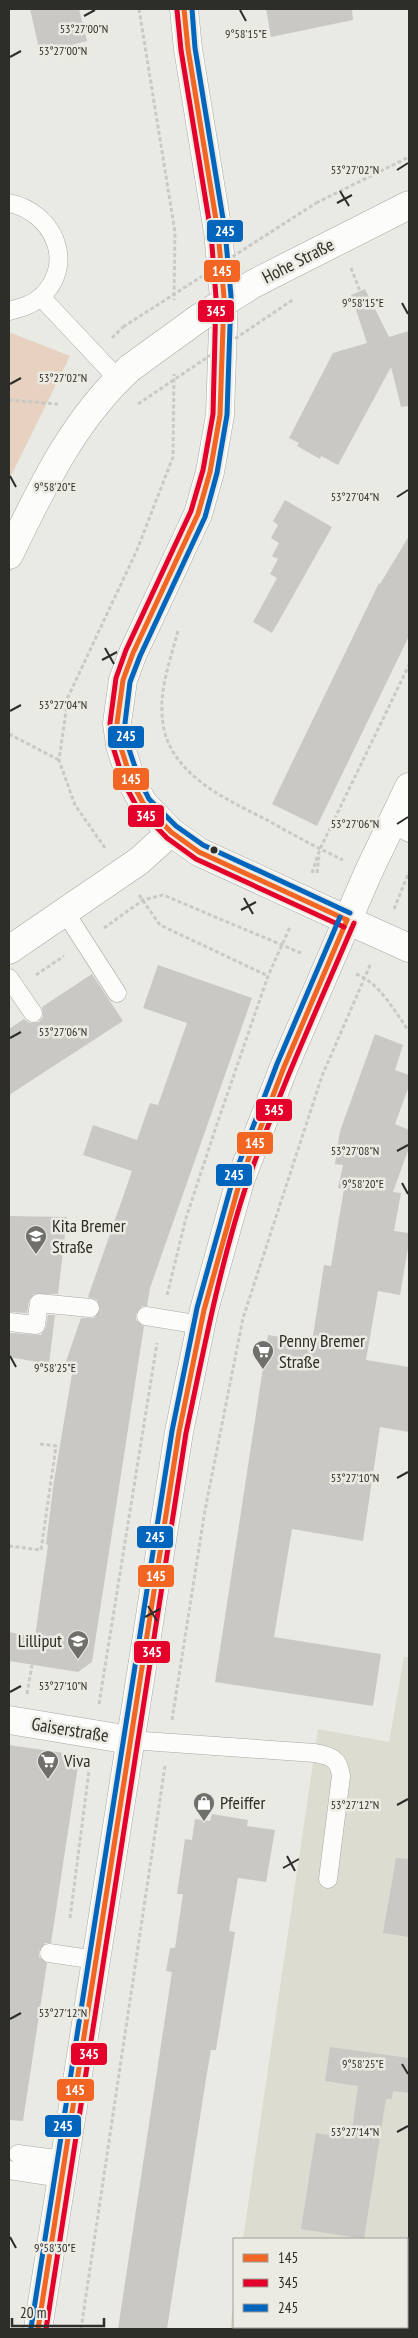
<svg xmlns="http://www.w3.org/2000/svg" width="418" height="2338" font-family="'PT Sans Narrow',sans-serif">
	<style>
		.built { fill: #dddcd1 }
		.green { fill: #e7d1c0 }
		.building { fill: #c9c8c5 }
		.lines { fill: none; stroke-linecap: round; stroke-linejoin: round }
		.service-casing { stroke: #a8a7a4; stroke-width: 19 }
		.minor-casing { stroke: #a8a7a4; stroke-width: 29 }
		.tertiary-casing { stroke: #a8a7a4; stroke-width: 29 }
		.secondary-casing { stroke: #a8a7a4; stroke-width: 29 }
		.primary-casing { stroke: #a8a7a4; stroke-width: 29 }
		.path { stroke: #c9c9c7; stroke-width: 3; stroke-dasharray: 4 2.5; stroke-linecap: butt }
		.service { stroke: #fcfcfb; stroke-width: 18 }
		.minor { stroke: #fcfcfb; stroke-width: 28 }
		.tertiary { stroke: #fcfcfb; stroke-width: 28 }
		.secondary { stroke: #fcfcfb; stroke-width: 28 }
		.primary { stroke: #fcfcfb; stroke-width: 28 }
		.primary-bridge-casing { stroke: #a8a7a4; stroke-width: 29; stroke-linecap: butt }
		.path-bridge { stroke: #c9c9c7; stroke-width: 3; stroke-dasharray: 4 2.5; stroke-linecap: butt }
		.primary-bridge { stroke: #fcfcfb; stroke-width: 28 }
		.bus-1-casing { stroke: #ecebe3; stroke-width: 9 }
		.bus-2-casing { stroke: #ecebe3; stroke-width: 9 }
		.bus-3-casing { stroke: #ecebe3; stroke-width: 9 }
		.bus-1 { stroke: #f26522; stroke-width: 5 }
		.bus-2 { stroke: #e4002b; stroke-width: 5 }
		.bus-3 { stroke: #0065bd; stroke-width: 5 }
		.ticks { fill: none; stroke: #2d2d2a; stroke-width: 2 }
		.bus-dot { fill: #2d2d2a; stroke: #ecebe3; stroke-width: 2 }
		.labels { text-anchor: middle; stroke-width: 5; stroke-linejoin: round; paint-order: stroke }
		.street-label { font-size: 18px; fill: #2d2d2a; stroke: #ecebe3 }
		.poi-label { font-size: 18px; fill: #2d2d2a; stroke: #ecebe3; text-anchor: start }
		.ticks-label { font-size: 12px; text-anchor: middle; fill: #2d2d2a; stroke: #ecebe3; stroke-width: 5; stroke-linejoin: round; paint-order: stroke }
		.line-badge { stroke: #ecebe3; stroke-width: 2 }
		.badge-label { font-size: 14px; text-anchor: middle; font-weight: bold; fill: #fff }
	</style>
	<rect width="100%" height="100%" fill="#eaeae5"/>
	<path class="built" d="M404,1657H409V2329H230L234,2298V2327H407V2239H243L318,1729L389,1742Z"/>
	<path class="green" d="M9,332L70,356L9,480Z"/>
	<g class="building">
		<path d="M30,9H79L87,41L40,53Z"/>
		<path d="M266,9H352L353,20L271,37Z"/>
		<path d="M365,289L389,337L409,331V406L401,407L391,367L338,465L321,456L320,459L297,446L299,443L289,438L333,353L367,343L351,295Z"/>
		<path d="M285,500L332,527L272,633L253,622L277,578L270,574L278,559L272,556L279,543L271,538L278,525L273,521Z"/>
		<path d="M409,536V636L317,826L272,804L379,583L380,584Z"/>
		<path d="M158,965L252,998L150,1288L147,1306H142L136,1314V1320L144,1326L92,1662L78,1672L9,1661V1632L35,1637L48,1545L46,1544L54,1481L73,1368L64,1367L81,1318H94L100,1310L97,1300L88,1297L132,1171L83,1155L93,1125L137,1140L150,1103L158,1105L187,1023L143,1008Z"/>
		<path d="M92,974L123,1021L9,1095V1029L24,1019L29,1023L39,1022L43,1017L42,1007Z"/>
		<path d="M375,1034L403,1045L395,1070L409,1075V1086L395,1124L409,1130V1148L393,1192L401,1193L394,1231L409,1233V1242L400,1295L378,1291L366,1360L409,1367V1432L380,1427L363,1541L292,1529L274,1637L381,1654L373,1706L215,1682L268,1335L312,1342L324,1265L331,1266L344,1189L338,1188L343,1165L335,1164L340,1131Z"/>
		<path d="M9,1216L67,1217L58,1294H34L29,1301L27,1313L9,1312Z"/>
		<path d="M48,1315H55L49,1364L9,1357V1333L41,1335L46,1327Z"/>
		<path d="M9,1745L71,1754L78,1766L51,1943H45L39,1951V1957L47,1963L23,2121L9,2120Z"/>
		<path d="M212,1814L248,1820L247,1826L275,1830L266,1882L238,1878L229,1931L235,1932L216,2050H211L206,2079L167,2329H118L172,1972L166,1971L170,1948H175L183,1894H177L185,1839L192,1840L195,1819L210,1821Z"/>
		<path d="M396,1858L409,1859V1937L383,1933Z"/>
		<path d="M330,2047L409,2058V2093L393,2091L392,2099H386L364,2239L301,2229L316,2133L351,2138L358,2086L325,2081Z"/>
	</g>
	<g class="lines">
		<g class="service-casing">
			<g id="service">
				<path d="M9,203C53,212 77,263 41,297C32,305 20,308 9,311"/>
				<path d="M41,297L118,379"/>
				<path d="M391,823L409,833"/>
				<path d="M65,912L117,993"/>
				<path d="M9,978L33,1013"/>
				<path d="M146,1316L201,1325"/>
				<path d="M9,1322L36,1325L39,1303L90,1308"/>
				<path d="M130,1740L315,1753C330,1756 339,1758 341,1776L328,1879"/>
				<path d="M49,1953L96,1960"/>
				<path d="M18,2154L64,2160"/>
				<path d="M9,2170L61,2178"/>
			</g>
		</g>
		<g class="minor-casing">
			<g id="minor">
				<path d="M347,920L409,948"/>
				<path d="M9,1720L130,1740"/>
			</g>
		</g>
		<g class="tertiary-casing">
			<g id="tertiary">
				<path d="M184,9L188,49L218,232L224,297L220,415L210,472L198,514L133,653L123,680L117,723L120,745L132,782L143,803L171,832L199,852L347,920"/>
				<path d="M9,950L139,861L171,832"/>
			</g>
		</g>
		<g class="secondary-casing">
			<path id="secondary" d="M38,2329L179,1432L204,1310L240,1181L284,1067L313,1000L368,873L409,787"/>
		</g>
		<g class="primary-casing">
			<g id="primary">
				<path d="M320,250L409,205"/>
				<path d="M9,555C42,487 73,420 130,368"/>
			</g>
		</g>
		<g class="path">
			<path d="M139,9L175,232L174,300"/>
			<path d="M316,203L409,157"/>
			<path d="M351,268L375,330"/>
			<path d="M112,338L123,327"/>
			<path d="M9,400L58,404"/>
			<path d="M178,631C170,661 158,692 163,724C171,776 228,800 269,821C293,835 318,848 343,860"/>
			<path d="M9,734L59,760"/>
			<path d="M105,848L75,805L59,760L68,697L137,550L173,457L174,374"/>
			<path d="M312,873L320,849L409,665"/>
			<path d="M317,873L319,857"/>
			<path d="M139,895L160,925L268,976"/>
			<path d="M394,909L409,872"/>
			<path d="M104,928L143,900L163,895L301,953"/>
			<path d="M356,974C380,983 394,1011 409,1031"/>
			<path d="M36,975L64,956"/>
			<path d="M167,1295L186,1218L217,1124L268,976L290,927"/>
			<path d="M9,1546L41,1550L56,1446L40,1444"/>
			<path d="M27,1694L32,1665"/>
			<path d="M99,1704L157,1343"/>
			<path d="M172,1720L205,1510L243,1318L322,1076L371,963"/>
			<path d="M70,1918L90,1763"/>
			<path d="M81,2329L165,1766"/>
		</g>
		<use href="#service" class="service"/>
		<use href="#minor" class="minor"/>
		<use href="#tertiary" class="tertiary"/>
		<use href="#secondary" class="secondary"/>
		<use href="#primary" class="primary"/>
		<g class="primary-bridge-casing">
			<path id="primary-bridge" d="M130,368L199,318L253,284L320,250"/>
		</g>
		<g class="path-bridge">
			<path d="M123,327L316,203"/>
			<path d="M138,404L294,299"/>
		</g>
		<use href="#primary-bridge" class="primary-bridge"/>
		<g class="bus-1-casing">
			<g id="bus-1">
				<path d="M184,9L188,49L218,232L224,297L220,415L210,472L198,514L133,653L123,680L117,723L120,745L132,782L143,803L171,832L199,852L347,920"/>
				<path d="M38,2329L179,1432L204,1310L240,1181L284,1067L347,920"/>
			</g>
		</g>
		<g class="bus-2-casing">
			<g id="bus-2">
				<path d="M177,10L181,50L211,233L216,297L213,414L203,470L191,511L126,650L116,678L110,723L113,747L125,785L137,807L167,838L196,859L344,927"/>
				<path d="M46,2329L186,1433C204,1349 220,1264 247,1183C278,1094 317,1009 354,923"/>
			</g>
		</g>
		<g class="bus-3-casing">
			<g id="bus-3">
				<path d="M192,9L195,48L225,231L231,296L227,415L217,473L205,517L140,656L130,682L125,723L127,743L139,779L149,799L176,826L203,845L350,913"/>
				<path d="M31,2328L172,1431L197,1308L233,1179L277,1064L340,917"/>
			</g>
		</g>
		<use href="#bus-1" class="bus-1"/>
		<use href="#bus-2" class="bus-2"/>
		<use href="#bus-3" class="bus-3"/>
	</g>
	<path class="ticks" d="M240,10L246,21M84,16L95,10M10,57L21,51M397,170L408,163M340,191L349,206M337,203L352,195M402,303L408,314M10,384L21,378M10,476L16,487M397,497L408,490M105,648L114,664M102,660L117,652M10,711L21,705M397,824L408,817M244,898L253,914M241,910L256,902M10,1038L21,1032M397,1151L408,1145M402,1183L408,1194M10,1356L16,1367M397,1478L408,1472M148,1606L157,1621M145,1617L160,1609M10,1692L21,1686M397,1805L408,1799M287,1856L295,1871M283,1868L299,1859M10,2019L21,2013M402,2064L408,2074M397,2132L408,2126M10,2237L16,2248"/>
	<defs>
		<g id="school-pin" transform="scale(1.125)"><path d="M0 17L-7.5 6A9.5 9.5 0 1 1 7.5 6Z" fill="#6f6f6b" stroke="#ecebe3"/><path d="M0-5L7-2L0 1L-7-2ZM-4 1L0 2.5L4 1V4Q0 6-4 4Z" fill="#fff"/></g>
		<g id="supermarket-pin" transform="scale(1.125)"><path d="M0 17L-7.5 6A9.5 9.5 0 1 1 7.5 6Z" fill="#6f6f6b" stroke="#ecebe3"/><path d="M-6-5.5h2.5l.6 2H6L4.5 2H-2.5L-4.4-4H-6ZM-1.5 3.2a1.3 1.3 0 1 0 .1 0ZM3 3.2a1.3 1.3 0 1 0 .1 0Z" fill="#fff"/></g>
		<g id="shop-pin" transform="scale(1.125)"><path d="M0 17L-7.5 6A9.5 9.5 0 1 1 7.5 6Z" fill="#6f6f6b" stroke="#ecebe3"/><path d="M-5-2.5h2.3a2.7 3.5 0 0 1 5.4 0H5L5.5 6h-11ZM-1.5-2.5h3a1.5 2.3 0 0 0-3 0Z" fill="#fff"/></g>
	</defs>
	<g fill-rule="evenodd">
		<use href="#school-pin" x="36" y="1236"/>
		<use href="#supermarket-pin" x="263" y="1351"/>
		<use href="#school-pin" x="78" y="1641"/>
		<use href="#supermarket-pin" x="48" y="1761"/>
		<use href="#shop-pin" x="204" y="1803"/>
	</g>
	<circle class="bus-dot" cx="214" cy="850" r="4.5"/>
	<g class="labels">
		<g class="street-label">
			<text transform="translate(298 261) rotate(-27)" y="6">Hohe Straße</text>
			<text transform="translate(70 1730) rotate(9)" y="6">Gaiserstraße</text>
		</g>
		<g class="poi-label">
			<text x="52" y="1232">Kita Bremer<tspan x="52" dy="21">Straße</tspan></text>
			<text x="279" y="1347">Penny Bremer<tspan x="279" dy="21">Straße</tspan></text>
			<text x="62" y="1647" text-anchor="end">Lilliput</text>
			<text x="64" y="1767">Viva</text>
			<text x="220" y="1809">Pfeiffer</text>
		</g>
	</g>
	<g class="ticks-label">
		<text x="84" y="33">53°27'00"N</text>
		<text x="246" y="38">9°58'15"E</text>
		<text x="63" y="55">53°27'00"N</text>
		<text x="355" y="174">53°27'02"N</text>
		<text x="363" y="307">9°58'15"E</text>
		<text x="63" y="382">53°27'02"N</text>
		<text x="55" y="491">9°58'20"E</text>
		<text x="355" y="501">53°27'04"N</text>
		<text x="63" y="709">53°27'04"N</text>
		<text x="355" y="828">53°27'06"N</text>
		<text x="63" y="1036">53°27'06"N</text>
		<text x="355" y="1155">53°27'08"N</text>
		<text x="363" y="1188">9°58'20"E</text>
		<text x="55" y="1372">9°58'25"E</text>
		<text x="355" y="1482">53°27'10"N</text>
		<text x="63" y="1690">53°27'10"N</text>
		<text x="355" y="1809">53°27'12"N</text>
		<text x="63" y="2017">53°27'12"N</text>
		<text x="363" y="2068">9°58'25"E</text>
		<text x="355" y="2136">53°27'14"N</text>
		<text x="55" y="2252">9°58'30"E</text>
	</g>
	<g class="line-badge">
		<rect x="206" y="219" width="38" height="24" rx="5" fill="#0065bd"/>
		<rect x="203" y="259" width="38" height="24" rx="5" fill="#f26522"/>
		<rect x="197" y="299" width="38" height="24" rx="5" fill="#e4002b"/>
		<rect x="107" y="725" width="38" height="24" rx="5" fill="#0065bd"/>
		<rect x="112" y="767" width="38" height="24" rx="5" fill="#f26522"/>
		<rect x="127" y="804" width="38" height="24" rx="5" fill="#e4002b"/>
		<rect x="255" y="1098" width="38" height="24" rx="5" fill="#e4002b"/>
		<rect x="236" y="1131" width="38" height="24" rx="5" fill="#f26522"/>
		<rect x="215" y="1163" width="38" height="24" rx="5" fill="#0065bd"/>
		<rect x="136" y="1525" width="38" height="24" rx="5" fill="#0065bd"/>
		<rect x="137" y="1564" width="38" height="24" rx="5" fill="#f26522"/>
		<rect x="133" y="1640" width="38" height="24" rx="5" fill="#e4002b"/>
		<rect x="70" y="2042" width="38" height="24" rx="5" fill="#e4002b"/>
		<rect x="56" y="2078" width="39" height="24" rx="5" fill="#f26522"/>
		<rect x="44" y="2114" width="38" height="24" rx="5" fill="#0065bd"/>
	</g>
	<g class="badge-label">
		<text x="225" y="236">245</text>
		<text x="222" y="276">145</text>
		<text x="216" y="316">345</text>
		<text x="126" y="741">245</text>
		<text x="131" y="784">145</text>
		<text x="146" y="821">345</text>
		<text x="274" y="1115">345</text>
		<text x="255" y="1148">145</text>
		<text x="234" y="1180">245</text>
		<text x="155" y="1542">245</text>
		<text x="156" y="1581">145</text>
		<text x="152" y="1657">345</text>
		<text x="89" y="2059">345</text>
		<text x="75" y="2095">145</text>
		<text x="63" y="2131">245</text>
	</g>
	<rect width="418" height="2338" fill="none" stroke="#2d2d2a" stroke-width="20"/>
	<rect x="233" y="2238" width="175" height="90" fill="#ecebe3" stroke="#a09f99"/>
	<rect x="243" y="2254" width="25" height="8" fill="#f26522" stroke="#a09f99"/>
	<text x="278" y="2263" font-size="15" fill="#2d2d2a">145</text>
	<rect x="243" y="2279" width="25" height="8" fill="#e4002b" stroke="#a09f99"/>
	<text x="278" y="2288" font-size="15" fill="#2d2d2a">345</text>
	<rect x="243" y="2304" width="25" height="8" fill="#0065bd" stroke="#a09f99"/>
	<text x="278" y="2313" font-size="15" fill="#2d2d2a">245</text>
	<path d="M12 2318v8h92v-8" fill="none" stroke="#2d2d2a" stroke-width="2.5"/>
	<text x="20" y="2318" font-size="15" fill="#2d2d2a" stroke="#ecebe3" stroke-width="4" paint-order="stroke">20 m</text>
</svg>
